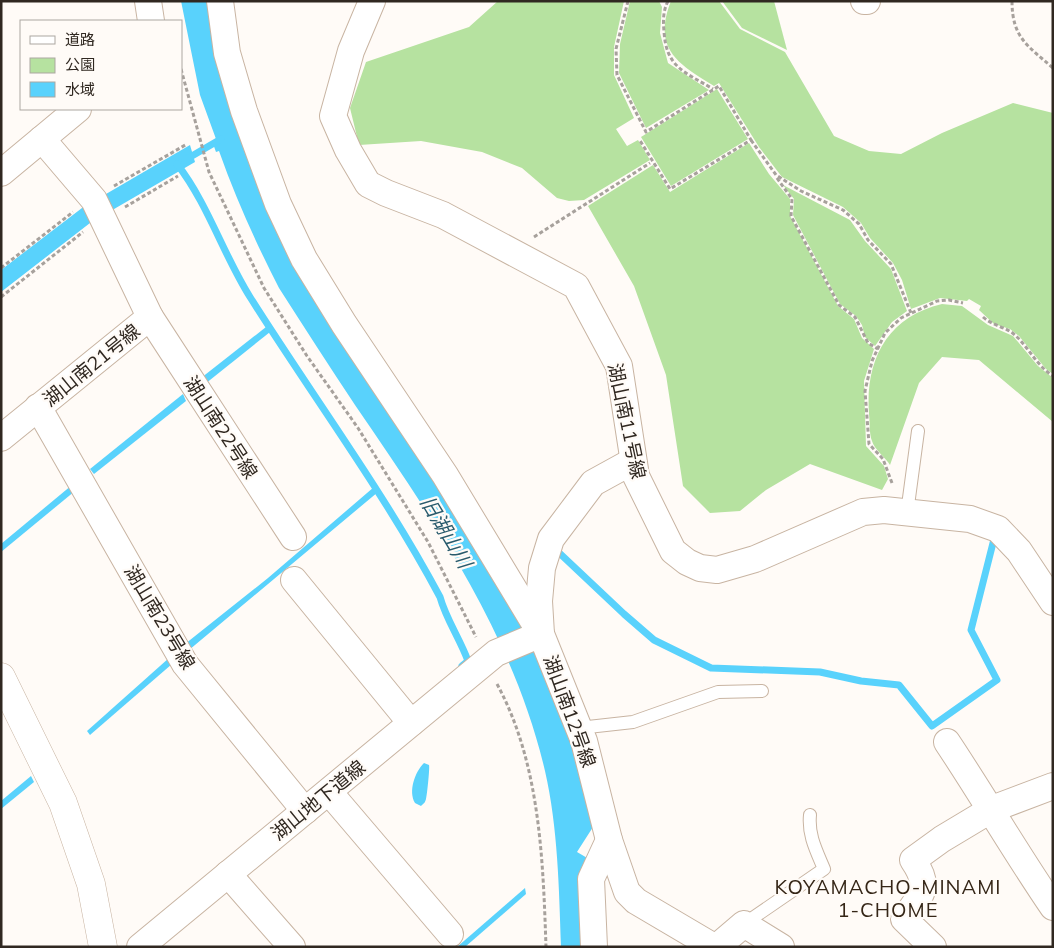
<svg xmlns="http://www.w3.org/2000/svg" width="1054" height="948" font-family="Mulish,'Noto Sans JP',sans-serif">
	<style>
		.green { fill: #b6e2a0 }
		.water { fill: #59d2fc }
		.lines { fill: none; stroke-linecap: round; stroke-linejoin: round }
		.stream { stroke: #59d2fc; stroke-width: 7 }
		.lane-casing { stroke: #c8b4a2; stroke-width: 14 }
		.street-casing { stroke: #c8b4a2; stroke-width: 28 }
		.secondary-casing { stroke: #c8b4a2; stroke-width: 29 }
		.path { stroke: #a7a19c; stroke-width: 3; stroke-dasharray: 4 2.5; stroke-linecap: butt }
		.lane { stroke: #fff; stroke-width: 12 }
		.street { stroke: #fff; stroke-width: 26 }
		.secondary { stroke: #fff; stroke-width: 28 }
		.labels { text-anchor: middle; stroke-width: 4.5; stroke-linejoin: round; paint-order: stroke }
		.street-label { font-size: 19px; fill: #302821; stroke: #fffbf7 }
		.water-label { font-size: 20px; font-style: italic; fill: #285a6c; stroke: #fffbf7 }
		.neighbourhood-label { font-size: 20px; letter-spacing: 1px; fill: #352617; stroke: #fffbf7 }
	</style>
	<rect width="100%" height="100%" fill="#fffbf7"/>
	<g class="green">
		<path d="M498,1H624L614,47V75L634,118L616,129L627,146L638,140L650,160L584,200L569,201L557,198L522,168L482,152L421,141L359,145L350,108L366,62L469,27Z"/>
		<path d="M630,1H659L662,7L660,33L668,63L709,90L646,128L619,73L620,44Z"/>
		<path d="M671,1H719L740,29L785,52L834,136L869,151L901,154L942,133L1013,103L1053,113V374L1046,369L1019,336L1010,329L994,324L979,310L981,306L969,299L967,301L940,298L911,309L902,280L893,263L870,238L861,223L843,207L782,177L759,147L719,83L714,86C678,64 652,49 671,1Z"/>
		<path d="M722,1H774L787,50L742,28Z"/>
		<path d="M717,89L748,139L671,186L641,137Z"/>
		<path d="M749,143L769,174L790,199V216L838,306L854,319L862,338L874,349L864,381L866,446L884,466L888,479L882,490L810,464L766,490L740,511L710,513L683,486L666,375L634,286L588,206L653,165L670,192Z"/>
		<path d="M783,185L850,220L865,241L891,269L907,311L892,322L875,346L865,337L862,325L856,316L840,304L793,215L794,199Z"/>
		<path d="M942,304L962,306L988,325L1013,336L1038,366L1053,378V422L979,360L942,357L919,383L890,465C886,458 874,449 872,441C869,433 870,423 869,414C865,360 887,317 942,304Z"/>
	</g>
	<g class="water">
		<path d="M181,1H214L239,116L560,697L593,827L577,852L589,859L588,947H561C559,888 558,828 545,771C513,634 433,519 355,405C329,366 304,327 279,288C256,243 236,199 219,151L216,152L212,141L216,139L200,95Z"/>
		<path d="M190,145L195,162L90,223L1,292V270L82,208Z"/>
		<path d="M266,327L270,332L205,384L201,378Z"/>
		<path d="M183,394L186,401L94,474L90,469Z"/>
		<path d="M72,485L75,491L1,552V544Z"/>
		<path d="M374,487L378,492L189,650L185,644L268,578Z"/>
		<path d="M169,658L172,664L90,735L87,731Z"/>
		<path d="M424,763L429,765C430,767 427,796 426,799C425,803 424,803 421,806L415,803C408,791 415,772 424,763Z"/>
		<path d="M31,776L34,782L1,809V801Z"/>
		<path d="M525,888L526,894L465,947H457Z"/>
	</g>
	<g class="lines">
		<g class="stream">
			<path d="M185,160L221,139"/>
			<path d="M177,164C208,204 223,254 250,297C313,397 384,492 440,597C446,619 460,639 468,661L462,666"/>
			<path d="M554,548L624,614L654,640L711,668L820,672L861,681L899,685L932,726L997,680L971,630L995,535"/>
		</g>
		<g class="lane-casing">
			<g id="lane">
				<path d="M907,513L918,431"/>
				<path d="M579,728L633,722L718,692L762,691"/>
				<path d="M744,924L824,869C816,850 808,835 810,815"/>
			</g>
		</g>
		<g class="street-casing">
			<g id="street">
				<path d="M148,1L151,21"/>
				<path d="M372,1L351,51L333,116L348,150L368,184L386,193L443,215L576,286L619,366L636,476L673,551L687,562L700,568L717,570L755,559L863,512L884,510L970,519L998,529L1019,551L1053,602"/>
				<path d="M864,1H867"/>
				<path d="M1,173L78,109"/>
				<path d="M150,317L293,537"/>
				<path d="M38,407L185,664L305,811"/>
				<path d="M1,438L150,317L94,200L42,139"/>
				<path d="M633,461L593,483L551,539L542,568L539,601L541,634L584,741L609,840L627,892L636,901L714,947"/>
				<path d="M294,580L411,723"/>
				<path d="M947,742C983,796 1016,853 1053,907"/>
				<path d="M329,792L450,934"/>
				<path d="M228,874L292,947"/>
				<path d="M140,947L496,653L541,634L445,475L344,324L304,259L278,204L244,111L227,53L220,1"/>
				<path d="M594,947L591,879L609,840"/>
				<path d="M717,947L744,924L781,947"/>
				<path d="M933,947L904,919C921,894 932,888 913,860L942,839L992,809L1053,786"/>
			</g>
		</g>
		<g class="secondary-casing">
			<path id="secondary" d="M1,677L63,803L91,884L103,947"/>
		</g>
		<g class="path">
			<path d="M628,1L616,49L617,75L646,132L719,86L751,140L670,189L639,139"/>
			<path d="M668,1C663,11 663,21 664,31C666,68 685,72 713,89"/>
			<path d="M1012,1C1012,38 1028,46 1053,68"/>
			<path d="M181,69L209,172L264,288L307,356L358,428L428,542L476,637"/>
			<path d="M751,140L776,175L801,191L843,210L859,224L868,240L891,264L911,313"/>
			<path d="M777,178L792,199L791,216L839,305L855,317L868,343L878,349"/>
			<path d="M114,186L187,144"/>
			<path d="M125,207L178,176"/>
			<path d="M534,237L650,163"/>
			<path d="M1,268L73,212"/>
			<path d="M1,297L83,232"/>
			<path d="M983,317C993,326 1007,327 1016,336C1029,348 1037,366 1053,376"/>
			<path d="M892,483L883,459L869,444L865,391L872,361L885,333L901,318L937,301L949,300L963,303"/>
			<path d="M497,684C540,763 543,859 546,947"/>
		</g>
		<use href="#lane" class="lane"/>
		<use href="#street" class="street"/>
		<use href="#secondary" class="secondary"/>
	</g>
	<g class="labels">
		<g class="street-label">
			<text transform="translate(91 365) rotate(-39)" y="7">湖山南21号線</text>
			<text transform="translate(627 421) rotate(78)" y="7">湖山南11号線</text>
			<text transform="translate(221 427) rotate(57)" y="7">湖山南22号線</text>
			<text transform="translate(160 617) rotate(59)" y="7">湖山南23号線</text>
			<text transform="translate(570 711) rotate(70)" y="7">湖山南12号線</text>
			<text transform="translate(318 800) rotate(-39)" y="7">湖山地下道線</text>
		</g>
		<g class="water-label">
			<text transform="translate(446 532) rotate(59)" y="7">旧湖山川</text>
		</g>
		<g class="neighbourhood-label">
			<text x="888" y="894">KOYAMACHO-MINAMI<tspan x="888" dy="23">1-CHOME</tspan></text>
		</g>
	</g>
	<rect width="1054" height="948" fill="none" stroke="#302821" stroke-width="5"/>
	<rect x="20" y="20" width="162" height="90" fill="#fffbf7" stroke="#aca7a1"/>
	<rect x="30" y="36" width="25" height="8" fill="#ffffff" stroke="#aca7a1"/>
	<text x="65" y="45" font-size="15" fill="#302821">道路</text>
	<rect x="30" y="58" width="25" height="15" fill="#b6e2a0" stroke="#aca7a1"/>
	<text x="65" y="70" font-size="15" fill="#302821">公園</text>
	<rect x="30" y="82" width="25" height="15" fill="#59d2fc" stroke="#aca7a1"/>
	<text x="65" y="95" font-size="15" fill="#302821">水域</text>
</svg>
